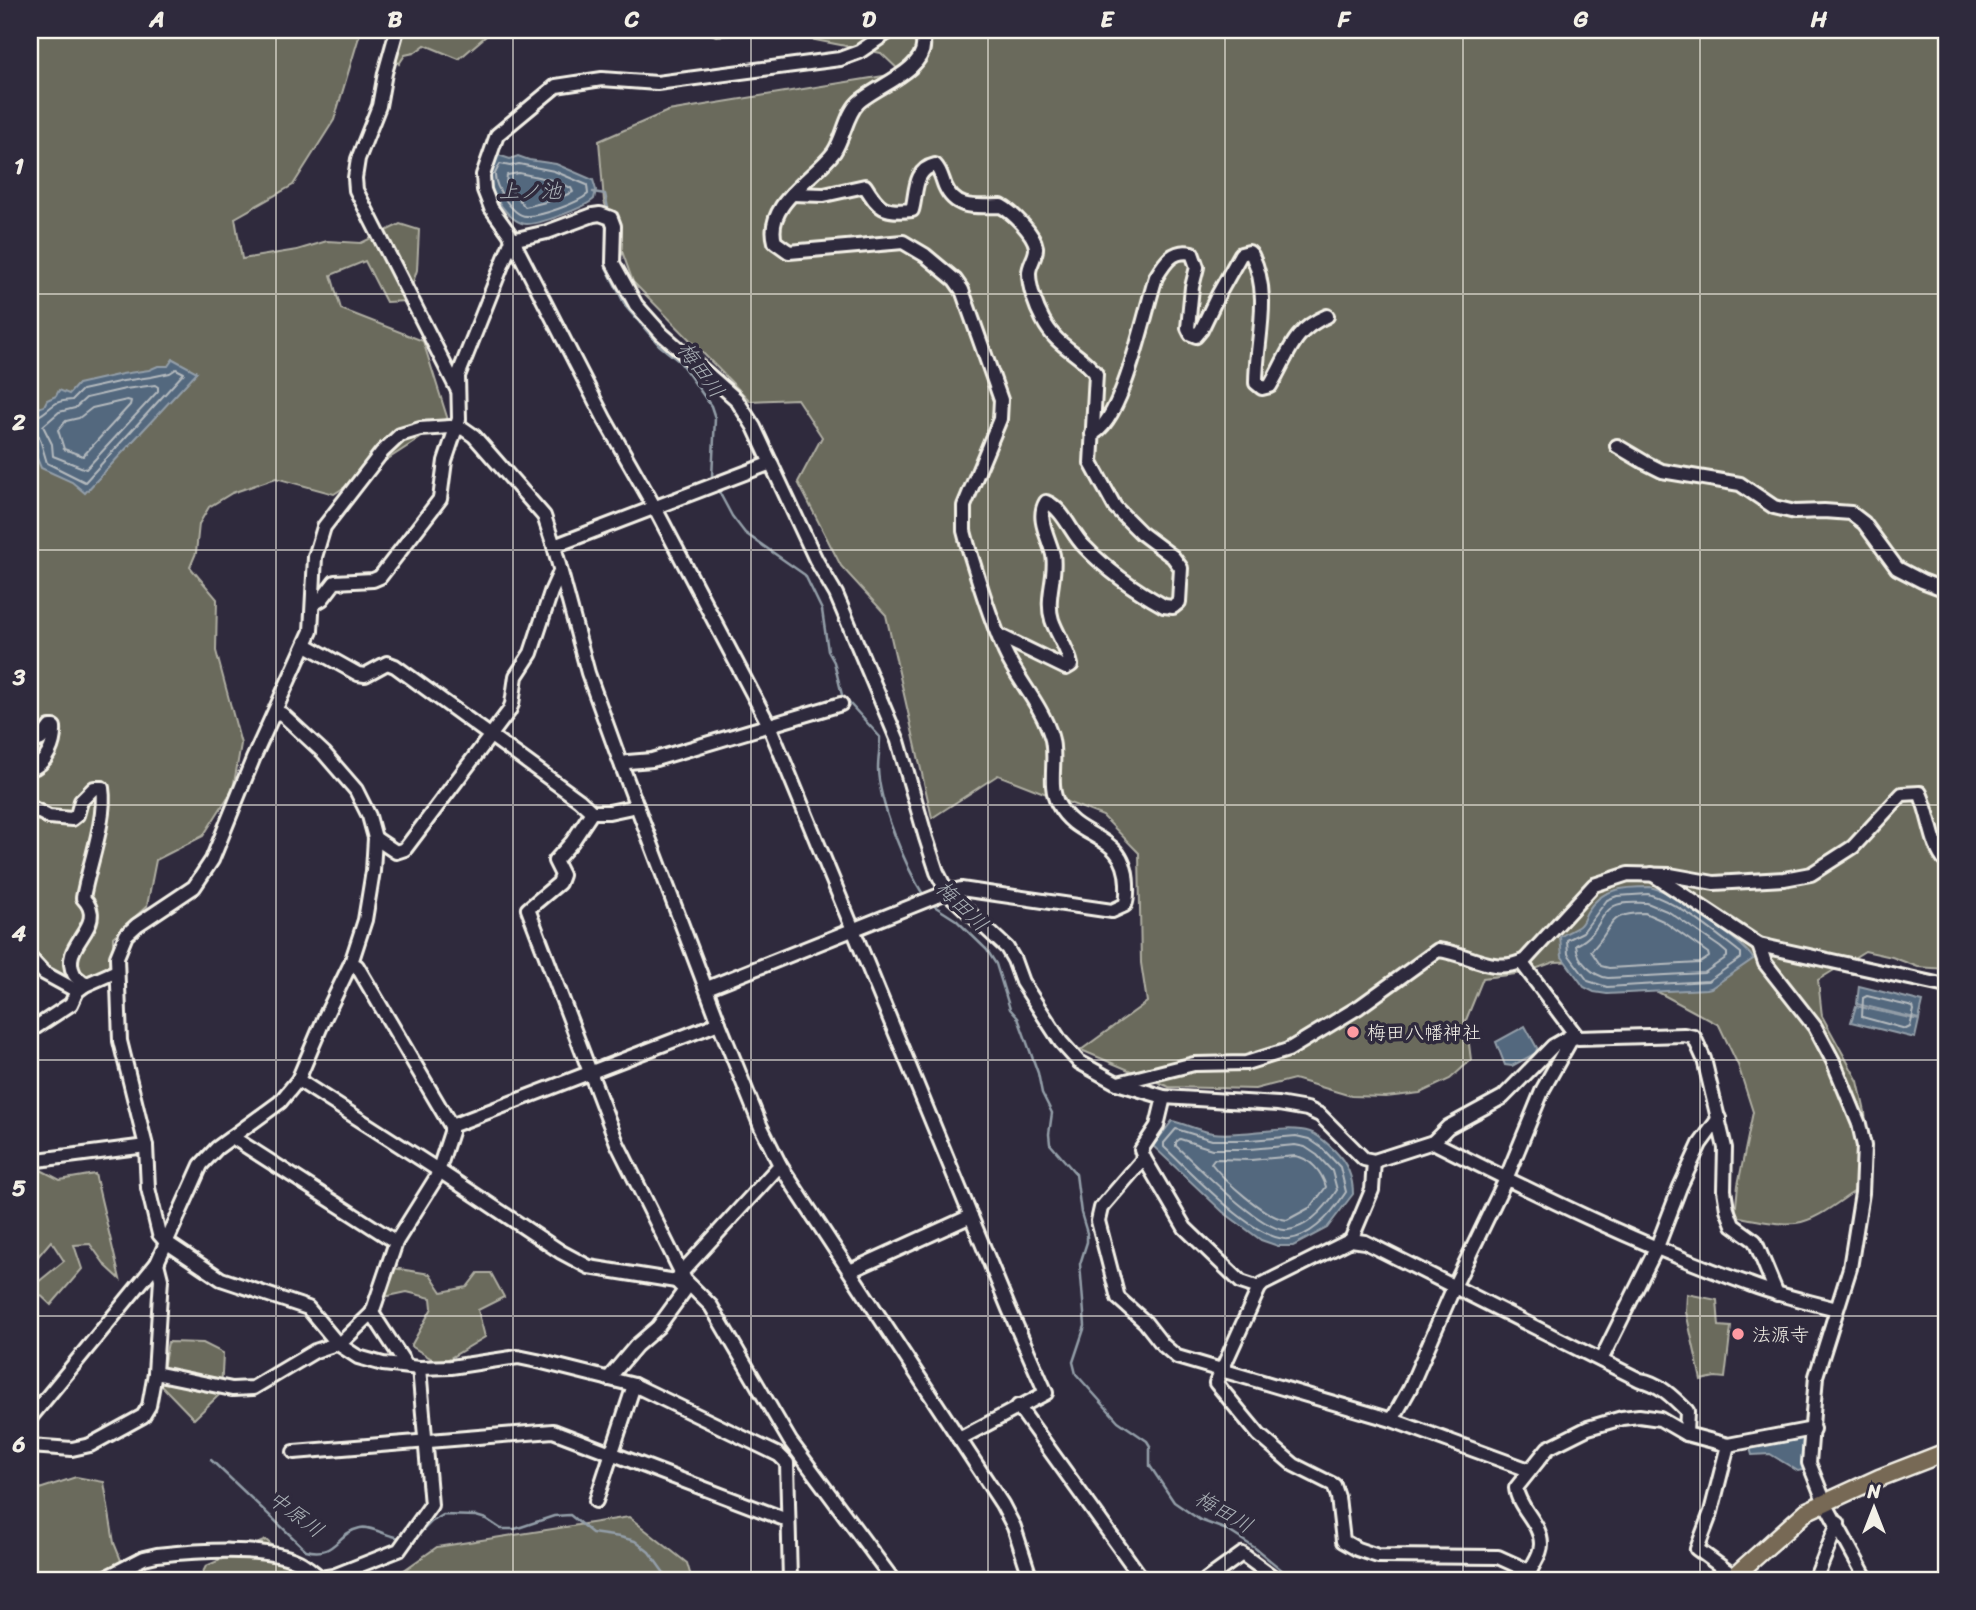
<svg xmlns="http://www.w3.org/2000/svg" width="1976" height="1610" font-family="Sriracha,'Klee One',sans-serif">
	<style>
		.green { fill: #6a6a5c; stroke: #afaea2; stroke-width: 2 }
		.water { fill: #53677e; stroke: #939ea8; stroke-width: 2 }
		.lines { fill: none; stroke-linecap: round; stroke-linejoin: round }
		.shore { stroke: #b4babe; stroke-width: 2 }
		.stream { stroke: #939ea8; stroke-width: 2.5 }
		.minor-casing { stroke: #f4f1e8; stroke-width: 18 }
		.major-casing { stroke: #f4f1e8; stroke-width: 21 }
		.minor { stroke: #2f2a3d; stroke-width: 12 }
		.major { stroke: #776954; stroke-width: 16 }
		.grid { fill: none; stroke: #f4f1e8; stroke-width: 2; stroke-opacity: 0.55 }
		.poi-dot { fill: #ff9aa2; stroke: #2f2a3d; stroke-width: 2.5 }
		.labels { text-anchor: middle; stroke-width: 7; stroke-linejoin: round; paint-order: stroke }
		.poi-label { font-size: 19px; fill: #f4f1e8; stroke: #2f2a3d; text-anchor: start }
		.water-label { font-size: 21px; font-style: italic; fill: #acb3b8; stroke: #2f2a3d }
		.neatline { fill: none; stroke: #f4f1e8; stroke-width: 2.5 }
		.grid-label { font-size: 23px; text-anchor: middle; font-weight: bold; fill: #f4f1e8 }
	</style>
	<rect width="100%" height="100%" fill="#2f2a3d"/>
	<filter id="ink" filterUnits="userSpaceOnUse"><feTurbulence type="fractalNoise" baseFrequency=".0143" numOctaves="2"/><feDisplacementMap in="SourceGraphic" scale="14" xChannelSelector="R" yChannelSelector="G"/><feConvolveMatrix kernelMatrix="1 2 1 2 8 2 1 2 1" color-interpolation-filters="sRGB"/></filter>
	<g filter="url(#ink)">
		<g class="green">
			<path d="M30,30H361L334,120L293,185L235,218L242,259L297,250L327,241L361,243L400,224L419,230L417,270L407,301L386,302L365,261L331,275L341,309L423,341L448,420L334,494L276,478L232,493L209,507L199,524L196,553L190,567L217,599L216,651L241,744L233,789L203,836L156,860L147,906L113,937V963L74,986L30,956Z"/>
			<path d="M402,30H493L459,59L425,45L414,53L405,55L399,64L396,60Z"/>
			<path d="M702,30H1946V969L1918,967L1892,957L1865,951L1818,980L1822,1016L1858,1081L1865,1112L1868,1150L1860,1188C1841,1199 1819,1220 1796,1223C1776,1225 1755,1220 1735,1216L1738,1185L1753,1112L1738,1065L1719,1025L1645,985L1587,961L1554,962L1524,973L1483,978L1466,1020L1471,1060L1450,1079L1420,1093L1386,1097L1351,1096L1294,1079L1255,1089L1169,1087L1081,1050L1147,1002L1141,963L1139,853L1103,816L998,775L932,818L886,615L841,566L798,482L822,437L797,399L750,401L633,282L604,201L599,141L668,111L902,73L881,53L795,36L761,33L716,36Z"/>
			<path d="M33,1166L60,1180L95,1174L120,1279L106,1266L90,1244L74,1245L82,1269L51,1305L32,1287L64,1261L51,1241L35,1260H30V1176Z"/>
			<path d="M393,1268L430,1274L442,1292L467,1287L478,1273H491L504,1297L478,1310L485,1337L440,1364L411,1346L432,1308L431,1298L407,1292L384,1297L386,1283Z"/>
			<path d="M1687,1294L1717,1300L1719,1326L1731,1327L1725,1378L1715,1377L1701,1380L1686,1312Z"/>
			<path d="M168,1342L203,1343L223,1353L221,1393L194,1419L160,1384Z"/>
			<path d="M76,1477L104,1482L114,1543L129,1580H30L33,1491Z"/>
			<path d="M629,1517L687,1563L692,1580H390L437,1547Z"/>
			<path d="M266,1540L310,1580H199L206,1566Z"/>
		</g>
		<g class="water">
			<path d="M495,154L510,159L518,156L529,160L556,164L593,180L596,190L594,199C584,208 541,224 527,224C510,224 487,190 488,175C488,169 493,160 495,154Z"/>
			<path d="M173,359L197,372L85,493L72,482L41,468L36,456L37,449L33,446L34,440L30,437V411L44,406L47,400L56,396L59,390L69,394L78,384L122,374L149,370L158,366H168Z"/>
			<path d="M1650,887C1657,889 1664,891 1670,894C1685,903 1749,946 1753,959L1711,988L1707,989L1607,994L1594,992L1584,987L1562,957L1560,937C1566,932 1574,930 1579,926C1584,922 1584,917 1587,912C1601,888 1624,887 1650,887Z"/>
			<path d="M1859,986L1923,1002L1919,1019L1857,1004Z"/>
			<path d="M1856,1006L1919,1020L1915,1038L1851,1022Z"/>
			<path d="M1525,1026L1537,1048L1536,1053L1512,1066L1505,1065L1496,1042Z"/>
			<path d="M1172,1121C1185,1124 1200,1131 1213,1133C1242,1137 1286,1124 1310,1132C1319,1135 1328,1144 1335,1151C1347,1163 1353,1177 1353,1194L1327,1228L1293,1246H1278L1261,1240L1223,1212L1153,1146Z"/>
			<path d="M1805,1434L1807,1469L1798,1471L1770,1454L1752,1455L1749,1445Z"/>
		</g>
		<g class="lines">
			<g class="shore">
				<path d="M500,164L510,166L519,164L554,171L587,185L588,194C578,203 540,217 526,216C513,216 494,186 495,174C496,171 499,166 500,164Z"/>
				<path d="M519,173L552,180L571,188L573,192L554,200L525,207L506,183L507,175Z"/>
				<path d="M155,385L158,387V391L86,469L53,456L52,444L43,426L59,412L75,408L86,398L125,389Z"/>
				<path d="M127,400L131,401L130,405L83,456L64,449L58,430L66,421L79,418L92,408Z"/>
				<path d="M30,418C42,417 46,410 55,404C61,400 66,401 72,400L82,390L123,381L151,377L170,373L176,369L184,373L85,482L47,463L39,436L30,432"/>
				<path d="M1648,894C1678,902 1716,934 1741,953V958L1708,981L1607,987L1588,981L1568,954L1567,940L1583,932L1607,900L1617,896Z"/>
				<path d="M1647,903L1669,912L1720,947L1727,953V957L1704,973L1608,978C1593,976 1577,961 1576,945C1600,934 1597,916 1614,906C1623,901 1637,903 1647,903Z"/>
				<path d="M1645,913L1663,921L1708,953L1709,957L1700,963L1609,968L1601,966L1591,951C1615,927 1605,913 1645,913Z"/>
				<path d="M1867,996L1913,1007L1914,1010L1910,1027L1906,1029L1862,1017L1863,998Z"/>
				<path d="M1176,1129L1212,1140H1250L1296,1136L1309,1139L1322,1148L1340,1167L1346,1192C1333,1212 1314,1236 1289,1239C1256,1243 1189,1170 1164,1147V1143Z"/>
				<path d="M1180,1139L1212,1149H1250L1295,1145L1305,1147L1317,1155L1332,1171L1337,1190C1326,1207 1309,1227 1288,1230C1263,1234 1196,1164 1176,1146V1142Z"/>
				<path d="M1295,1156C1310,1158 1322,1172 1326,1187L1311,1207L1287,1220C1266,1219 1223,1179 1211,1163L1214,1159L1251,1160Z"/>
			</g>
			<g class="stream">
				<path d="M593,192L605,194L609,213"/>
				<path d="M606,222V267L626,307L659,345L680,362L711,406L715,418L712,477L714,482"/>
				<path d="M717,488L732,516L745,533L805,575L822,610L828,651L834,662L842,695L880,737C880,748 878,759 878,769C879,803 906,868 924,896"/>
				<path d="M931,904L956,920L987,950L996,964L1010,1009L1018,1018L1038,1073L1042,1093L1052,1113L1049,1134L1050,1144L1076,1174L1081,1213L1087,1233V1242L1080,1264L1085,1326L1073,1362L1076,1374L1118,1421L1147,1441L1150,1446V1466L1174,1502L1200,1520L1227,1530L1255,1548L1294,1580"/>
				<path d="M211,1460L306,1550C336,1558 336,1533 360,1528C371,1525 388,1538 403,1538"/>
				<path d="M416,1534L421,1532L431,1522L443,1515L476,1516L486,1519L501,1529H515L554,1516L570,1515L592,1533L620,1537L635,1541L649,1552L669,1580"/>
			</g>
			<g class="minor-casing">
				<g id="minor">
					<path d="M397,30L385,73L379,106L358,159L355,178L356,190L457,389"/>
					<path d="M891,30L859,52L840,59L657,83L602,79L556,86L497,135L483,175L484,190L491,208L509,233L605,420L655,508L769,725L1009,1309L1046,1393L959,1439"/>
					<path d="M792,194L824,195L865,186C879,209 884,213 912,210C917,193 913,170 935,165C941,171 942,179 945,186C956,211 977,206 1001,206C1012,212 1034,233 1036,247C1037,256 1029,264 1029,273C1029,288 1036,307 1043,320C1057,348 1080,352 1096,374L1091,463L1115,507L1141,533L1173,557L1181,568L1179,602L1173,607L1164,606C1135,590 1108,571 1085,547C1071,534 1064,509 1046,502C1036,518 1049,538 1053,555C1057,575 1045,598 1052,620C1057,635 1068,649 1071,665L1066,668L998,635"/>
					<path d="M1092,434C1123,422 1145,310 1156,277C1165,262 1173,249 1192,253L1197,267L1192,287L1188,328L1191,334L1196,336L1201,330L1218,295L1241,254L1249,252L1252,255C1272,297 1256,339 1256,383L1262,388L1270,386C1289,355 1291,331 1327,316"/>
					<path d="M1617,446L1644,462L1662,471L1740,484L1774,507L1795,512L1824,511L1851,513L1864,523L1897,568L1922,581L1946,590"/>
					<path d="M554,546L771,463"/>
					<path d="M315,603L322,599L335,582L373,580L380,577L440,499L445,461L459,419L458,376L512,240L547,232L593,215L600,214L611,218L614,226L613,263L636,305L662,334L736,399L754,427L816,560L836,594L898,741L926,838L937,872L947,892L1007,948L1014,960L1022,982L1061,1042L1079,1062L1117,1083L1164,1097L1278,1104L1307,1109L1320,1115L1364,1159L1374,1161L1433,1142L1448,1127L1503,1097L1553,1046L1574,1034"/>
					<path d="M306,645L358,674L365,675L387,663L395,666L579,800L592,812H609L637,806"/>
					<path d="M30,743L41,739L50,727H54C55,744 47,764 30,769"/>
					<path d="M622,766L628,762L652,760L841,704"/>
					<path d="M30,807L49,817L72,819L77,815L81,801L94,788H102C107,819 88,867 83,898C110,926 58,944 74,974C76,978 82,981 85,985"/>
					<path d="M592,812L572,842L555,861L562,875L559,883L528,909L617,1143L685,1280L711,1306L790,1441L893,1580"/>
					<path d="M375,838L396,852L405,849L509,711L512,704L516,676L531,653L551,592L560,572"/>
					<path d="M1652,874L1759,945L1946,986"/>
					<path d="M1759,945L1765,963L1815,1027L1833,1061L1859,1124L1864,1146L1862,1193L1850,1268L1816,1376L1809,1463L1825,1503L1867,1580"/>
					<path d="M30,958L44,973L77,991"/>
					<path d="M1521,962L1578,1038L1684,1035L1694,1037L1704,1059L1725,1148L1724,1190L1727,1209L1733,1225L1755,1241L1777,1294"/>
					<path d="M707,988L947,892L961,889L1112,911L1125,905C1128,898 1127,892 1127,884C1125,831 1078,842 1058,804C1047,784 1058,757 1051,736C1041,704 1018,681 1005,652C990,618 979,582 968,546L964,531V506L1000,419L1001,400L962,290L955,280L925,255L903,242L789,252L775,242C764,204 814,179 834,152C844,137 846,115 858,103C874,87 927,70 923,42C922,36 920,33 914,30"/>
					<path d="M30,1031L71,1004L77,991L85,985L117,971"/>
					<path d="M298,1080L438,1170L561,1252L589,1267L676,1281"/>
					<path d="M1118,1083L1194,1064L1246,1063L1288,1050L1359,1007L1438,950C1469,953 1493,976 1525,960L1594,885L1628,874L1670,875L1714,883L1784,879L1811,874L1853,847L1902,794L1920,793C1930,814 1932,849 1946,862"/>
					<path d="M1164,1097L1157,1126L1141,1150L1144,1158L1185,1228L1241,1282L1259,1288"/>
					<path d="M451,1126L719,1023"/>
					<path d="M232,1137L396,1242"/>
					<path d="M1433,1142C1534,1193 1642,1246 1749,1284C1777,1295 1807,1301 1836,1309"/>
					<path d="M1144,1158L1101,1208L1098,1221L1118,1298L1145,1322L1163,1345L1177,1357L1392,1420L1529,1470"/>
					<path d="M30,1161L146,1146"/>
					<path d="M1351,1240L1372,1190L1374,1161"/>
					<path d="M850,1271L971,1216"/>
					<path d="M372,1313L406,1365"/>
					<path d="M1601,1360L1657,1247L1680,1187L1700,1144L1719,1118"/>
					<path d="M155,1373L232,1389L253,1388L315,1351L342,1342L372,1313L396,1242L436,1178L451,1132V1126L357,966L351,963"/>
					<path d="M608,1379L636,1346L658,1327L685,1290L676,1281L681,1273L780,1165"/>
					<path d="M1018,1406L1143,1580"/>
					<path d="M30,1418L157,1263L201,1165L217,1148L280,1102L298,1080L324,1019L351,963L365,920L373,871L375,838L369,816L356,790L324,753L282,714L276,713"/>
					<path d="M1392,1420L1410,1388L1453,1289L1506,1179L1543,1089L1574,1034"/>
					<path d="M1728,1445L1711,1512L1697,1549L1734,1576"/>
					<path d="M30,1446L72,1449L90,1445L143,1416L149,1406L155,1373L161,1279L157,1263"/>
					<path d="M294,1452L553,1431L787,1520"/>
					<path d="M596,1501L634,1385"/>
					<path d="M1529,1571L1498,1557L1378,1556L1357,1549L1343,1541L1338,1497L1334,1485L1294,1465L1259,1435L1216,1383L1259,1288L1263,1284L1351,1240L1365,1242L1640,1380C1659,1383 1673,1397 1687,1411L1686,1434"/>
					<path d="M101,1580L144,1558L157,1555C195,1551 264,1545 299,1562C307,1566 314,1573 321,1578L333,1576L399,1550L431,1505L419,1368"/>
					<path d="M790,1580L787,1463L779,1455L634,1385L542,1362L518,1357L451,1367L419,1368L383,1364L358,1357L338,1344L308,1308L221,1279L166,1242L159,1234L148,1188L146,1146L120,1041L117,957L126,935L137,925L194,887L212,860L253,759L311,631L315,557L324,527L382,452L400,435L420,429L450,427L464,429L474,436L544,516L554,546L588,673L618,756L719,1023L761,1127L780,1165L1002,1504L1014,1527L1031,1580"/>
					<path d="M1206,1580L1242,1554L1277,1580"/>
					<path d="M1528,1580C1529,1566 1541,1558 1541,1544C1541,1523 1518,1508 1516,1488L1548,1448L1588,1428L1622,1418L1639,1416L1660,1419L1686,1434L1728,1445L1813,1429"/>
					<path d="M1815,1580L1838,1523"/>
				</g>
			</g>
			<g class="major-casing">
				<path id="major" d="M1730,1580L1807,1511L1879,1478L1946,1452"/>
			</g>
			<use href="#minor" class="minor"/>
			<use href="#major" class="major"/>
		</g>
	</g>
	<path class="grid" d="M276,30V1580M513,30V1580M751,30V1580M988,30V1580M1225,30V1580M1463,30V1580M1700,30V1580M30,294H1946M30,550H1946M30,805H1946M30,1060H1946M30,1316H1946"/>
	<g class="poi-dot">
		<circle cx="1353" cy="1032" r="7"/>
		<circle cx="1738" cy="1334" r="7"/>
	</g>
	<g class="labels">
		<g class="poi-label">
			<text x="1367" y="1039">梅田八幡神社</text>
			<text x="1752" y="1341">法源寺</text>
		</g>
		<g class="water-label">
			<text x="530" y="198">上ノ池</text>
			<text transform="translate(701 370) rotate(54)" y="7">梅田川</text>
			<text transform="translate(962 906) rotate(44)" y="7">梅田川</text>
			<text transform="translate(1224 1512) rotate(30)" y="7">梅田川</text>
			<text transform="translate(296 1514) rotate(37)" y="7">中原川</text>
		</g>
	</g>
	<rect width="1976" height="1610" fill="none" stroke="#2f2a3d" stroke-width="77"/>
	<g transform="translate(1874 1508)" stroke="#2f2a3d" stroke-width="5" paint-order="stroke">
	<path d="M0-5L12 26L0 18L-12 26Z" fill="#f4f1e8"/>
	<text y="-10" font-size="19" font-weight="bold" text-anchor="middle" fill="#f4f1e8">N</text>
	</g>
	<rect x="38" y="38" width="1900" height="1534" class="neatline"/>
	<g class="grid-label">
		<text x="157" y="27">A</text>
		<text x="395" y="27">B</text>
		<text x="632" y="27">C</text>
		<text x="869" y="27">D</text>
		<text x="1107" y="27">E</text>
		<text x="1344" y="27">F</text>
		<text x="1581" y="27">G</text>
		<text x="1819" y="27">H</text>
		<text x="19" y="174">1</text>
		<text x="19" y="430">2</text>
		<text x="19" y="685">3</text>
		<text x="19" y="941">4</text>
		<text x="19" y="1196">5</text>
		<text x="19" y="1452">6</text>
	</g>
</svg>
